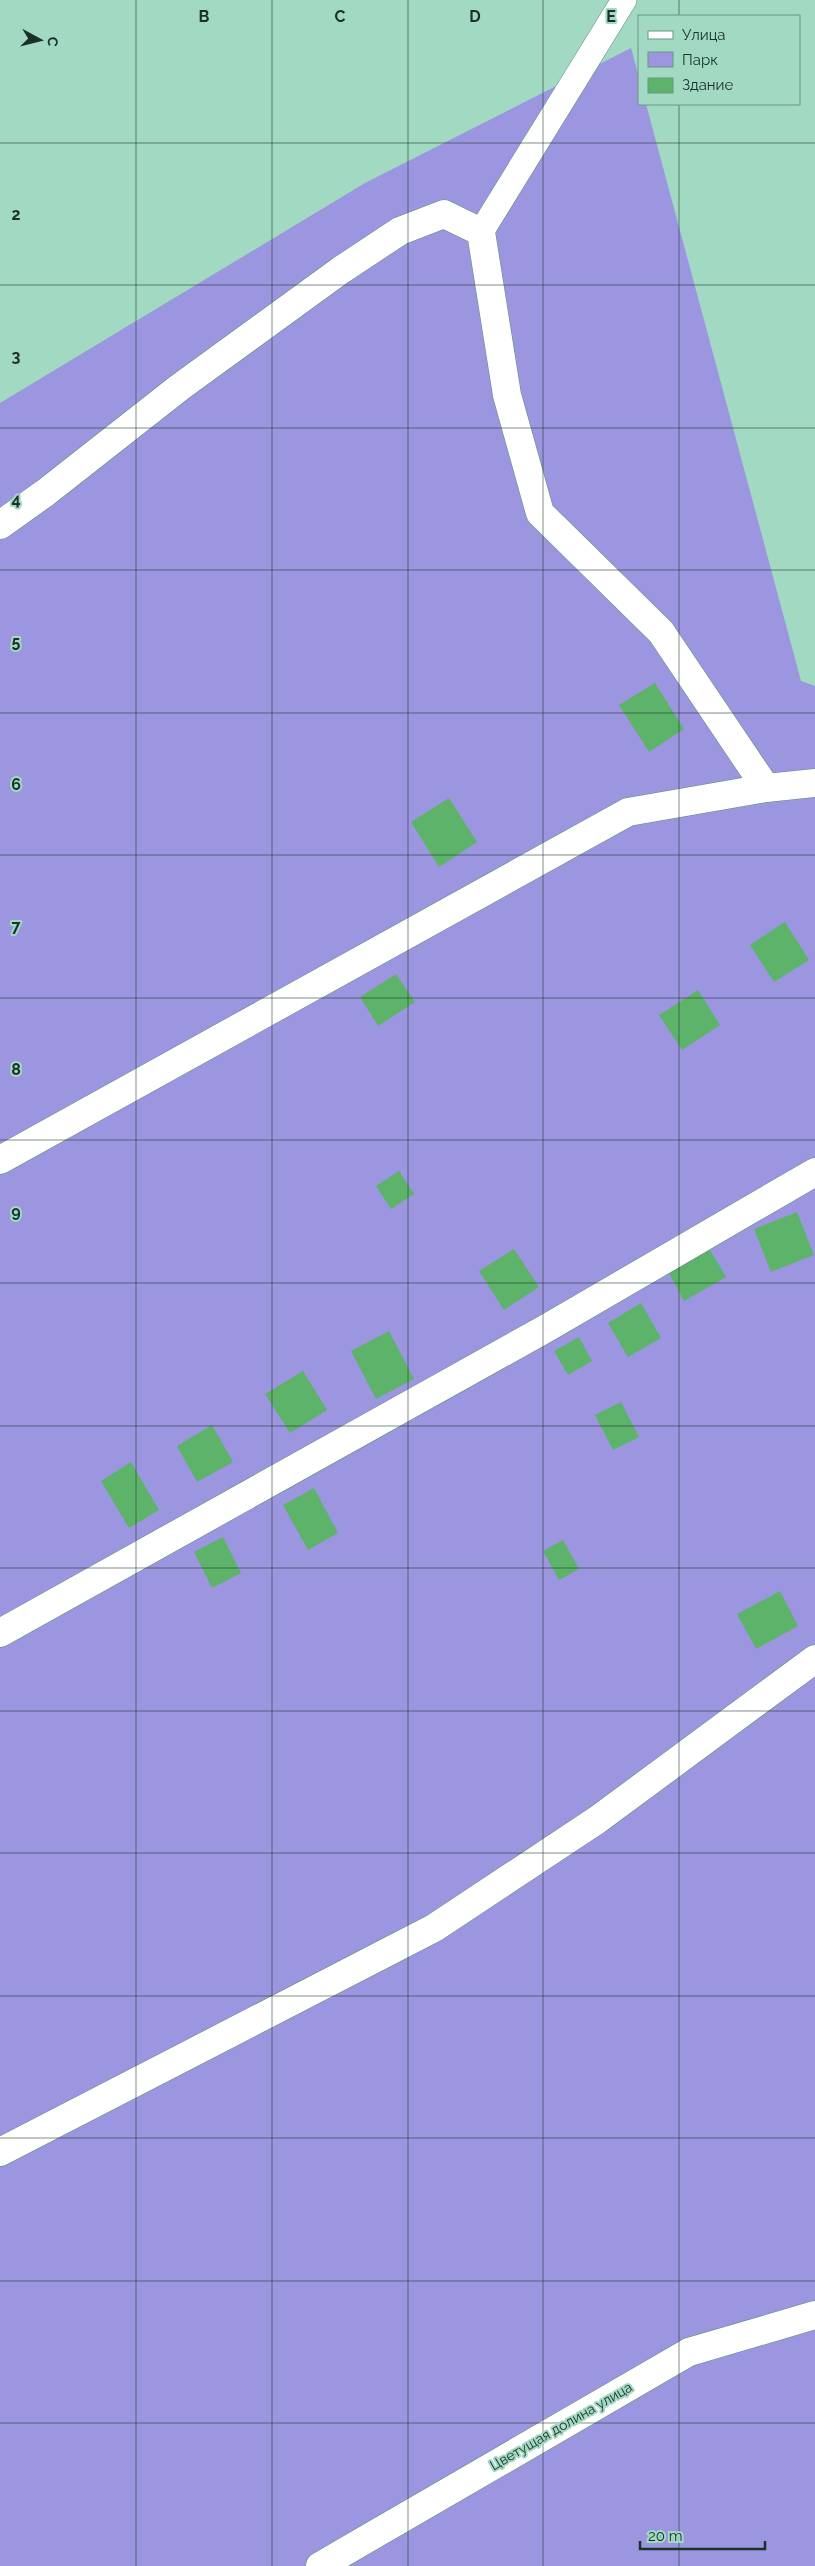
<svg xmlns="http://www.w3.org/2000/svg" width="815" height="2566" font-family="Raleway,sans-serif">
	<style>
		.green { fill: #9c96e0 }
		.building { fill: #5db369 }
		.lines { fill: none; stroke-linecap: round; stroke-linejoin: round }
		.lane-casing { stroke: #598f7a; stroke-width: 26 }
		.street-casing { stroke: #598f7a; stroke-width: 29 }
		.lane { stroke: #fff; stroke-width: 25 }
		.street { stroke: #fff; stroke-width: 28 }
		.grid { fill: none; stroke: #1a3128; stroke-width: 1; stroke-opacity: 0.55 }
		.labels { text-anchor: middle; stroke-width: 4; stroke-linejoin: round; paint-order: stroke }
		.street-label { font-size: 14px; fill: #1a3128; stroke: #a1d9c2 }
		.grid-label { font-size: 16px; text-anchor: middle; font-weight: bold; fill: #1a3128; stroke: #a1d9c2; stroke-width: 4; stroke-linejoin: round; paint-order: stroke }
	</style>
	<rect width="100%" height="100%" fill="#a1d9c2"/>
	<path class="green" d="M631,48L639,77V104H646L801,681L815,686V2566H0V403L365,183Z"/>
	<g class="building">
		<path d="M655,683L684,729L649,752L619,705Z"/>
		<path d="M449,798L477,842L439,867L411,822Z"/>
		<path d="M785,922L809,960L774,982L750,945Z"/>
		<path d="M396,974L415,1002L378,1026L360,997Z"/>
		<path d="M698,990L720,1025L682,1050L659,1015Z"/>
		<path d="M399,1171L414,1194L391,1209L376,1186Z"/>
		<path d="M797,1212L814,1255L771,1272L754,1229Z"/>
		<path d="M514,1249L539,1287L504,1310L479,1271Z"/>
		<path d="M710,1250L726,1277L684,1301L669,1273Z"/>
		<path d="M641,1303L661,1338L628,1357L608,1323Z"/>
		<path d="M389,1331L414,1379L376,1399L351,1351Z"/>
		<path d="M579,1337L592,1361L568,1375L554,1351Z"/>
		<path d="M303,1371L327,1410L290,1433L265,1394Z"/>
		<path d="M621,1402L639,1437L613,1450L595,1415Z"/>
		<path d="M212,1425L233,1462L197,1482L177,1446Z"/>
		<path d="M131,1462L159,1510L129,1528L101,1481Z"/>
		<path d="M314,1488L338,1533L308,1550L283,1505Z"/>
		<path d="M223,1537L241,1573L212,1588L194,1552Z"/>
		<path d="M563,1540L579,1569L559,1580L543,1551Z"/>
		<path d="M780,1591L798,1626L756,1649L737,1614Z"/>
	</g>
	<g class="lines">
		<g class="lane-casing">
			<path id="lane" d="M481,232L624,0"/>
		</g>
		<g class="street-casing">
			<g id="street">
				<path d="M0,525L45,493L180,387L341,270L400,231L444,214L481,232L507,395L540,513L661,632L766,788"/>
				<path d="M0,1160L628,812L766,788L815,783"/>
				<path d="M0,1633L545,1329L815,1172"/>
				<path d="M0,2152L434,1928L597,1820L815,1659"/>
				<path d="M320,2566L689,2352L815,2315"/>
			</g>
		</g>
		<use href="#lane" class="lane"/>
		<use href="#street" class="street"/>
	</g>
	<path class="grid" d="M136,0V2566M272,0V2566M408,0V2566M543,0V2566M679,0V16M679,104V2566M0,143H815M0,285H815M0,428H815M0,570H815M0,713H815M0,855H815M0,998H815M0,1140H815M0,1283H815M0,1426H815M0,1568H815M0,1711H815M0,1853H815M0,1996H815M0,2138H815M0,2281H815M0,2423H815"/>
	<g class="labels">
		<g class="street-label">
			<text transform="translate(561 2426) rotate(-30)" y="5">Цветущая долина улица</text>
		</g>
	</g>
	<g class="grid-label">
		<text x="204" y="22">B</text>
		<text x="340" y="22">C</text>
		<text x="475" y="22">D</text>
		<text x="611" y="22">E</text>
		<text x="16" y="220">2</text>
		<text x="16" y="362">3</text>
		<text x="16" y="505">4</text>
		<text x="16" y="647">5</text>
		<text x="16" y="790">6</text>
		<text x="16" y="932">7</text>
		<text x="16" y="1075">8</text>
		<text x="16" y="1217">9</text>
	</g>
	<rect x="638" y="15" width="162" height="90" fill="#a1d9c2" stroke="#6b9684"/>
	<rect x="648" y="31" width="25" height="8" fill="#ffffff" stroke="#6b9684"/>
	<text x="682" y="40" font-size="15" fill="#1a3128">Улица</text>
	<rect x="648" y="52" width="25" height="15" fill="#9c96e0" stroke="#6b9684"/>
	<text x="682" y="65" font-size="15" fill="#1a3128">Парк</text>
	<rect x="648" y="78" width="25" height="15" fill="#5db369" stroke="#6b9684"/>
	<text x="682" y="90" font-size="15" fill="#1a3128">Здание</text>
	<g transform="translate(40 40) rotate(97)" stroke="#a1d9c2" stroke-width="4" paint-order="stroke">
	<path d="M0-4L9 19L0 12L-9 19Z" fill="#1a3128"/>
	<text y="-8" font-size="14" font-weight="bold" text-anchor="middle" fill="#1a3128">С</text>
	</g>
	<path d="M640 2541v8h125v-8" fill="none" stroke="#1a3128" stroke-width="2.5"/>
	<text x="648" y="2541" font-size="15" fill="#1a3128" stroke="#a1d9c2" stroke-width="4" paint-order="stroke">20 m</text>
</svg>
